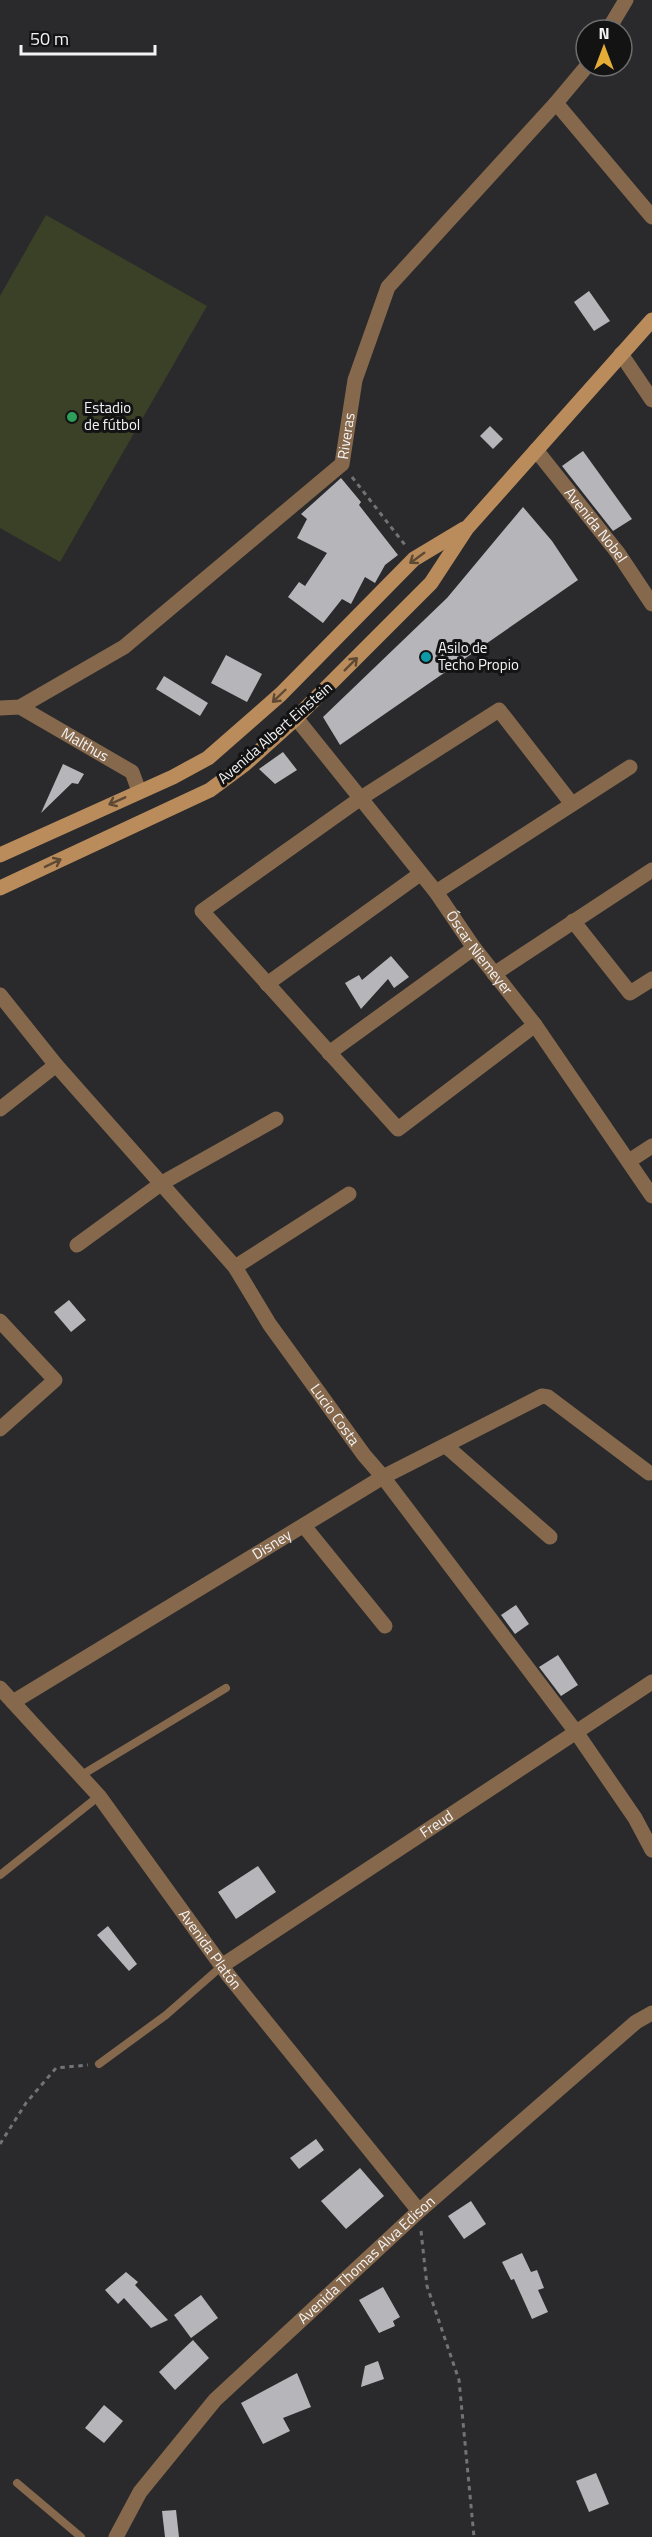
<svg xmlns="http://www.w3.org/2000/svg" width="652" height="2537" font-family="'Titillium Web',sans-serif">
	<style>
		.green { fill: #3b4126 }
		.building { fill: #b6b6ba }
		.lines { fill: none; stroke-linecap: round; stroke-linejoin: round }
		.path { stroke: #737376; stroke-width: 3; stroke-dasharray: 4.5 4.5; stroke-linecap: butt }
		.lane { stroke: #86694c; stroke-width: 8 }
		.street { stroke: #86694c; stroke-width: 15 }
		.secondary { stroke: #ba8c5c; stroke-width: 15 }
		.oneway { stroke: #5e4934 }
		.leisure-dot { fill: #2e9e5b; stroke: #131314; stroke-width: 2 }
		.culture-dot { fill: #0f9aa8; stroke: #131314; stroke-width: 2 }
		.labels { text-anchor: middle; stroke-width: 6; stroke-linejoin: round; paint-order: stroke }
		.poi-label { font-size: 15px; fill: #f3f3f5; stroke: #131314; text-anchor: start }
		.street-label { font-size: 15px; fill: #f3f3f5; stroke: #131314 }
	</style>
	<rect width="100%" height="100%" fill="#2a2a2d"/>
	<path class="green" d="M46,215L207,306L60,562L0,528V296Z"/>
	<g class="building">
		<path d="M589,291L610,321L594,331L574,302Z"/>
		<path d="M490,426L503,439L493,449L480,436Z"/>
		<path d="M583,451L632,519L613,531L562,466Z"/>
		<path d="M341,478L361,502L359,505L398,555L385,565L375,583L365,577L351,604L342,599L323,623L288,597L299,582L305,586L327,553L297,538L307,519L301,514Z"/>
		<path d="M523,507L552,541L578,580L340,745L323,717L447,598Z"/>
		<path d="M226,655L262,674L247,702L211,683Z"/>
		<path d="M164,676L208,703L200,716L156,689Z"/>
		<path d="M283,752L297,770L275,784L259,769Z"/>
		<path d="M63,764L84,774L78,784L72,783L41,813Z"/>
		<path d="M391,956L409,977L394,988L388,979L361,1009L345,983L359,975L362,980Z"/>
		<path d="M69,1300L86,1320L71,1332L54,1312Z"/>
		<path d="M516,1605L529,1624L515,1634L501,1615Z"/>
		<path d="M558,1655L578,1685L561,1696L539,1667Z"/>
		<path d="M258,1866L276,1892L236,1919L218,1892Z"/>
		<path d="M108,1926L137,1964L129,1971L97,1935Z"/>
		<path d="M316,2139L324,2150L299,2169L290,2158Z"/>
		<path d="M360,2168L384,2196L346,2229L321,2201Z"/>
		<path d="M471,2201L486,2224L464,2239L448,2216Z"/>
		<path d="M522,2253L531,2272L537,2270L544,2288L538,2290L548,2312L532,2319L514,2279L511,2280L502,2262Z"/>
		<path d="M126,2272L138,2282L135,2285L168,2320L151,2328L124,2298L118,2304L105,2290Z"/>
		<path d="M383,2287L400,2317L393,2321L395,2326L379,2333L359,2300Z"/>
		<path d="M201,2295L218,2318L191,2338L174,2315Z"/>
		<path d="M193,2340L209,2358L175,2390L159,2372Z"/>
		<path d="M378,2361L384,2379L361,2387L365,2366Z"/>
		<path d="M297,2373L311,2407L283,2418L290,2431L263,2444L241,2403Z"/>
		<path d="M104,2405L123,2421L104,2443L85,2428Z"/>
		<path d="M596,2473L609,2504L589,2512L576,2481Z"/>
		<path d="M176,2510L179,2537H165L162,2511Z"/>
	</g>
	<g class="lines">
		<g class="path">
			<path d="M352,477L405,545"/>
			<path d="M0,2144L26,2103L56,2068L88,2065"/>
			<path d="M421,2231L427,2286L459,2380L474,2537"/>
		</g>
		<g class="lane">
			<path d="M80,1776L226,1688"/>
			<path d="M0,1875L99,1796"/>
			<path d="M99,2064L166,2015L223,1965"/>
			<path d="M17,2483L81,2537"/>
		</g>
		<g class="street">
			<path d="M608,30L626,0"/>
			<path d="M556,103L652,217"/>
			<path d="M621,354L652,400"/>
			<path id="s1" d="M536,450L618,553L652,604"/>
			<path id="s2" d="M20,707L132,772L139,791"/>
			<path id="s3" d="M0,708L20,707L124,647L342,464L355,380L388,287L556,103L587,66"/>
			<path id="s4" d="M296,718L436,892L474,948L535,1025L652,1196"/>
			<path d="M436,892L630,767"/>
			<path d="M573,921L630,993L652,979"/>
			<path d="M494,974L652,870"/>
			<path d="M267,984L420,874"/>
			<path id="s5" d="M0,995L56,1065L235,1267L270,1325L364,1455L383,1477L576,1732L635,1818L652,1850"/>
			<path d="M535,1025L398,1129L202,911L361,798L499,710L572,804"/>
			<path d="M329,1053L474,948"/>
			<path d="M0,1109L56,1065"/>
			<path d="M629,1161L652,1146"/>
			<path d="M77,1245L162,1183L276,1119"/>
			<path d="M235,1267L349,1194"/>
			<path d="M0,1321L55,1380L0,1429"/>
			<path d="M446,1446L550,1537"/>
			<path d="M304,1526L385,1626"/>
			<path id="s6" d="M0,1688L99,1796L229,1976L419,2211"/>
			<path id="s7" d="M13,1702L383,1477L542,1396L548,1397L649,1473"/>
			<path id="s8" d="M223,1965L652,1682"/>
			<path id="s9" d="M116,2537L140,2492L215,2400L419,2211L636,2022L652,2013"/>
		</g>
		<g class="secondary">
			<path d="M0,855L173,777L208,758L281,694L414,559L464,529"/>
			<path d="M0,888L210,790L245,764L293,721L431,583L467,528L652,320"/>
		</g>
	</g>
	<defs><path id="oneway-shaft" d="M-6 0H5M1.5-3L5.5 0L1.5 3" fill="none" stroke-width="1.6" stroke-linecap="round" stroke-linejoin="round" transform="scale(1.5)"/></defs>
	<g class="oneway">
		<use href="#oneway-shaft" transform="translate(417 558) rotate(144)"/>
		<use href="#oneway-shaft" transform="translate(351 664) rotate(-45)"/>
		<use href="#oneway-shaft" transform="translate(279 696) rotate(136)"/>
		<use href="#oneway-shaft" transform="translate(117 801) rotate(156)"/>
		<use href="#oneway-shaft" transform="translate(53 863) rotate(-26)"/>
	</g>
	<circle class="leisure-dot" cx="72" cy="417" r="6"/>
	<circle class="culture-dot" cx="426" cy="657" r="6"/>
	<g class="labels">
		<g class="poi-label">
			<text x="84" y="413">Estadio<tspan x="84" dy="17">de fútbol</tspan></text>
			<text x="438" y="653">Asilo de<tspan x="438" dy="17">Techo Propio</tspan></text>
		</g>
		<g class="street-label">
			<text dy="5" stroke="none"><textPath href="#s3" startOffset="453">Riveras</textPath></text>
			<text dy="5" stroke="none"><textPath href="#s1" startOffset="96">Avenida Nobel</textPath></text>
			<text transform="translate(275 733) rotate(-41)" y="5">Avenida Albert Einstein</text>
			<text dy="5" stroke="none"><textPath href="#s2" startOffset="75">Malthus</textPath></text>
			<text dy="5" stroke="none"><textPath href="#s4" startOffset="298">Óscar Niemeyer</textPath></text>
			<text dy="5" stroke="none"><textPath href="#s5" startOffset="538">Lucio Costa</textPath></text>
			<text dy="5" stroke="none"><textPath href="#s7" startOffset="303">Disney</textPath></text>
			<text dy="5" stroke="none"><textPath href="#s8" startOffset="256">Freud</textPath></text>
			<text dy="5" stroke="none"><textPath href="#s6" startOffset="336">Avenida Platón</textPath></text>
			<text dy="5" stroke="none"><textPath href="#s9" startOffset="376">Avenida Thomas Alva Edison</textPath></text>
		</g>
	</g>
	<g transform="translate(604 48)"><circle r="28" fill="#131314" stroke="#6d6d6e" stroke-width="1.5"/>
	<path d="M0-4.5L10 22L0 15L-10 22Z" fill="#e5ad36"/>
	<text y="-9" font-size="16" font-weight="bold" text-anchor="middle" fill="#f3f3f5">N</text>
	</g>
	<path d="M21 45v9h134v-9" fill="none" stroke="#f3f3f5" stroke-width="3"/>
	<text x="30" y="45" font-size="18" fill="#f3f3f5" stroke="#131314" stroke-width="4.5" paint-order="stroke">50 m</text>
</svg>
